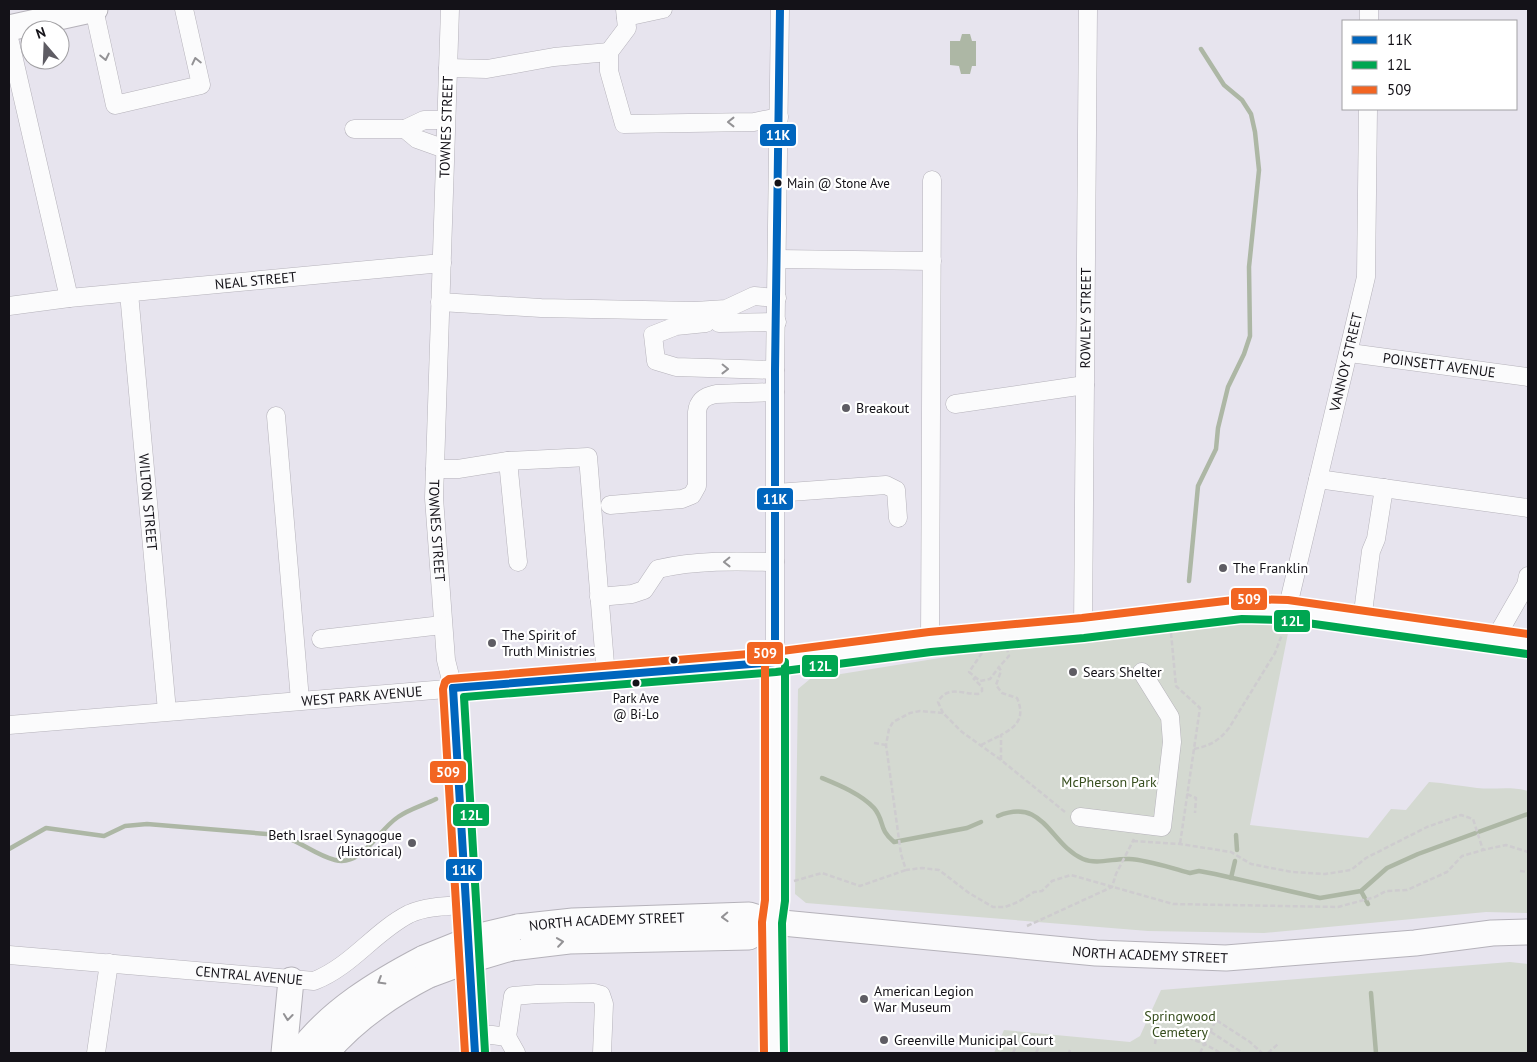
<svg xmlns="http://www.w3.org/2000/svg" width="1537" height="1062" font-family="'PT Sans',sans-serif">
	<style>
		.green { fill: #d4d9d1 }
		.water { fill: #adb7a5 }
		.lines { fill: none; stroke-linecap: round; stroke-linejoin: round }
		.stream { stroke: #adb7a5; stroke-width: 4.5 }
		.minor-casing { stroke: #b5b2ba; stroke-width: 19 }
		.highway-casing { stroke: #b5b2ba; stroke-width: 27 }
		.path { stroke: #cecccf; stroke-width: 2.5; stroke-dasharray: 5 2.5; stroke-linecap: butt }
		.minor { stroke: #fbfbfc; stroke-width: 18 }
		.highway { stroke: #fbfbfc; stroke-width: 25 }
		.highway-bridge-casing { stroke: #b5b2ba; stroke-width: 27; stroke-linecap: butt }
		.highway-bridge { stroke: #fbfbfc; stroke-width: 25 }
		.bus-1-casing { stroke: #fff; stroke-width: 11 }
		.bus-2-casing { stroke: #fff; stroke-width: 11 }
		.bus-3-casing { stroke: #fff; stroke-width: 11 }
		.bus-1 { stroke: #0065bd; stroke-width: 8 }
		.bus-2 { stroke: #00a651; stroke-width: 8 }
		.bus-3 { stroke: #f26522; stroke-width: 8 }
		.oneway { stroke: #939295 }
		.bus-dot { fill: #141218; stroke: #fff; stroke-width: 2 }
		.poi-dot { fill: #5e5c63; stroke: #fff; stroke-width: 2 }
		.labels { text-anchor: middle; stroke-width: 4.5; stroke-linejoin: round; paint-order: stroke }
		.bus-label { font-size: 13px; fill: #141218; stroke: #fff; text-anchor: start }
		.street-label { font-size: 14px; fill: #141218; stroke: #fff }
		.poi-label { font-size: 14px; fill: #141218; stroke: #fff; text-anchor: start }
		.park-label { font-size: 14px; fill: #374e1e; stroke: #fff }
		.line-badge { stroke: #fff; stroke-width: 2 }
		.badge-label { font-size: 14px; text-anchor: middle; font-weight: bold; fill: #fff }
	</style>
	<rect width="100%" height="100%" fill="#e7e4ee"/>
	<g class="green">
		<path d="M1244,620L1290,623L1250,825L1368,838L1391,809L1406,810L1429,782C1445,783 1460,786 1477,788C1494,790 1511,786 1528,791V913L1486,912L1264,933L1148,931L806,903L795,894L798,689L810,679L983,651L1146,633Z"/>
		<path d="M1510,962L1528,964V1053H994L1004,1030L1130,1042L1140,1036L1161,990Z"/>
	</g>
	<path class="water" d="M962,34H970L972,41H976V66H972L970,74H961L959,66L950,65V41H960Z"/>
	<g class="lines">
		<g class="stream">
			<path d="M1189,581L1198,486L1216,449L1218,428L1228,387L1244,354L1250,336L1249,267L1259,170L1255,132L1251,114L1242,100L1224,85L1201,49"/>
			<path d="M822,778C839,785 861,794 874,808C885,821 878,829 894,842L967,828L981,822"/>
			<path d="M998,816C1045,797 1049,844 1083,859C1097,865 1115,858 1129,859C1149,860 1170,868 1190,873L1199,871L1215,874L1320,898L1361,891L1387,868L1418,854L1528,814"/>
			<path d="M1236,835L1237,850"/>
			<path d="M9,849L46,828L104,836L125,826L147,824L279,835C299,840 315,855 335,860C362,867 377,831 398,817C409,809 424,805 436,799"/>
			<path d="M1231,878L1235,861"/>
			<path d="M1361,891L1368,904"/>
			<path d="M1371,993L1376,1053"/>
		</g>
		<g class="minor-casing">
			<g id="minor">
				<path d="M94,9L115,105L201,85L184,9"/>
				<path id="s1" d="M450,9L434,498L446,660L453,688L475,1053"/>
				<path d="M625,9L627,28L609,52V71L624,124L754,122L779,117"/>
				<path d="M626,17L663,9"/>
				<path d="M1369,21V9"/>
				<path d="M9,38L69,298"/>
				<path d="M448,68L487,69L554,57L609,52"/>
				<path d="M354,129H405L417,139L445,149"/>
				<path d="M405,129L424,120H446"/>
				<path d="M777,259L932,261"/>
				<path id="s2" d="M129,293L167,711"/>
				<path d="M440,302L541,308L695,311L726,309L754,296L777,298"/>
				<path id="s3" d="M9,306L69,298L442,263"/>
				<path d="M706,323L676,326L653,335L656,361L676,367L775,370"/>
				<path d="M719,323L777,322"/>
				<path id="s4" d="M1350,353L1528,377"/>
				<path d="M955,404L1085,385"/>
				<path d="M276,416L300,700"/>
				<path d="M508,461L518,562"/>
				<path d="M435,469H458L508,461L588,457L606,676"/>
				<path d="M1318,479L1528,508"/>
				<path d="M776,493L886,485L896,490L898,518"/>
				<path d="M610,505L682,499L692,495L697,486V412C698,401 705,396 716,394L775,392"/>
				<path d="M599,597L632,594L644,590L658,569C696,560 736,561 775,562"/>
				<path id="s5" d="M1287,610L1366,277L1368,109"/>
				<path d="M1362,620L1371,551L1376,539L1384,488"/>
				<path id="s6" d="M1083,628L1088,9"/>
				<path d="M321,639L442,625"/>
				<path d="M1495,639L1526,585L1528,576"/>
				<path d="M930,642L932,180"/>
				<path id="s7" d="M9,725L775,662L930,642L1083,628L1242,609L1287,610L1528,644"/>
				<path d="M1080,817L1162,827L1172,742L1170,717L1142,672"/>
				<path id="s8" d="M9,955L314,981C352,966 374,932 409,914C426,906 449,906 467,905"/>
				<path d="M474,1035H492L507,1037L516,1053"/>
				<path d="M507,1037L513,996L537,994L594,993L601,995L604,1004L602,1053"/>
				<path d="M96,1053L109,963"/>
				<path d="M774,1053L772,922L775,901V370L780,9"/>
			</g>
		</g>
		<g class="highway-casing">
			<g id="highway">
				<path d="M9,28L95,9"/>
				<path id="s9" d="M518,927L573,921L749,915L772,922L1096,953L1226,958L1415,943L1492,933L1528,932"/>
				<path d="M511,948L569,941L749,937L772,922"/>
				<path d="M284,1053L291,980"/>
				<path d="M299,1053C330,1011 378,982 424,958"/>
				<path d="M326,1053C354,1020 390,995 429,975"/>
			</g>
		</g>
		<g class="path">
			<path d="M1171,633L1176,686L1200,708L1180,844"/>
			<path d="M982,653L969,672L980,681L990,679L999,667"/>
			<path d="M943,713L938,702C947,685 962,694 978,694L982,691V687L973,678"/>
			<path d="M874,743L886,745"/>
			<path d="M981,745L1001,735"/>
			<path d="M1194,749C1209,746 1219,741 1229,728L1275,653L1284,629"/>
			<path d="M1001,760V735C1018,726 1025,717 1017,698L1002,693L996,685L1001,671L999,667L1009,656L1007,649"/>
			<path d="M1187,794L1196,798L1195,813"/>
			<path d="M1065,812L1001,760L962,732L943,713L920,711L910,713L893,722L889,729L886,745L901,854L906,870L922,868L939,870L969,893L993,907H1005L1018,902L1034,892L1042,891L1052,881L1071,875L1173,904L1338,907L1375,897L1386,891L1407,890L1447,872L1462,856L1483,850L1506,845L1528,852"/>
			<path d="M1133,841L1180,844L1231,852L1251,864L1292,872L1325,874L1351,870L1366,858L1427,827L1461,815L1473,819L1483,850"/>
			<path d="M1520,871L1528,872"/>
			<path d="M794,881L822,873L860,886L906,870"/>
			<path d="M1027,926L1112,887L1116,874L1134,839"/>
			<path d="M1211,1032L1243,1053"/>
			<path d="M1155,1044L1157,1031C1179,1034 1201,1040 1220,1053"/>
			<path d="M1013,1053L1017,1045"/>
			<path d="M1036,1053L1039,1047"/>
			<path d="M1069,1053L1070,1050"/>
			<path d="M1200,1053L1216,1020L1250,1042L1262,1053"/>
			<path d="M1268,1053L1278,1044"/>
		</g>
		<use href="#minor" class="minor"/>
		<use href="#highway" class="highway"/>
		<g class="highway-bridge-casing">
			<g id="highway-bridge">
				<path d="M424,958L476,937L518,927"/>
				<path d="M429,975L467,961L511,948"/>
			</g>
		</g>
		<use href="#highway-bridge" class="highway-bridge"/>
		<g class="bus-1-casing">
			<g id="bus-1">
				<path d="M775,662V370L780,9"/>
				<path d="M453,688L475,1053"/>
				<path d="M453,688L775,662"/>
			</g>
		</g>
		<g class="bus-2-casing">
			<g id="bus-2">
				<path d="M485,1052L464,697L776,672L931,652L1084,638L1242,619L1286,620L1527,654"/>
				<path d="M784,1053L782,923L785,901V662"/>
			</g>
		</g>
		<g class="bus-3-casing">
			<g id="bus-3">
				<path d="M465,1053L443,689L445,682L449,679L774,652L929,632L1082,618L1242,599L1288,600L1528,634"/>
				<path d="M764,1053L762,922L765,900V662"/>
			</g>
		</g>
		<use href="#bus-1" class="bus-1"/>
		<use href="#bus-2" class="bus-2"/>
		<use href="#bus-3" class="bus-3"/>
	</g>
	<defs><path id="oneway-chevron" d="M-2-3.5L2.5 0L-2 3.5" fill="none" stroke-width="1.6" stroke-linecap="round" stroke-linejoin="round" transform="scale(1.25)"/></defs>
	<g class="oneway">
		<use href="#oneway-chevron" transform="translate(105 57) rotate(78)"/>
		<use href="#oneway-chevron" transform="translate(196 61) rotate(-103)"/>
		<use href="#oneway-chevron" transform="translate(731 122) rotate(180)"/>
		<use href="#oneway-chevron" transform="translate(725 369) rotate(1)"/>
		<use href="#oneway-chevron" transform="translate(727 562) rotate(179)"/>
		<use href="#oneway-chevron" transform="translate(725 917) rotate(178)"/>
		<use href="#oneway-chevron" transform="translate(560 942) rotate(-8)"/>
		<use href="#oneway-chevron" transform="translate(381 981) rotate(149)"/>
		<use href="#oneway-chevron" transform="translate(288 1017) rotate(96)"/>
	</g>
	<g class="bus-dot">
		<circle cx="778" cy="183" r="4.5"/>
		<circle cx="674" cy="660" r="4.5"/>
		<circle cx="636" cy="683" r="4.5"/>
	</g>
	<g class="poi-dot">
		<circle cx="846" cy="408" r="5"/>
		<circle cx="1223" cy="568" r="5"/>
		<circle cx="492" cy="643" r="5"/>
		<circle cx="1073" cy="672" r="5"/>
		<circle cx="412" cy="843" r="5"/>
		<circle cx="864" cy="999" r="5"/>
		<circle cx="884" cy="1040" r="5"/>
	</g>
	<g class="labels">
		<g class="bus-label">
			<text x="787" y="188">Main @ Stone Ave</text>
			<text x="636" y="703" text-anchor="middle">Park Ave<tspan x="636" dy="16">@ Bi-Lo</tspan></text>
		</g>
		<g class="street-label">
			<text transform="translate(446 127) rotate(-88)" y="5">TOWNES STREET</text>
			<text dy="5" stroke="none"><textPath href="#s3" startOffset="248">NEAL STREET</textPath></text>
			<text dy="5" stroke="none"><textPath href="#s6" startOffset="310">ROWLEY STREET</textPath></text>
			<text dy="5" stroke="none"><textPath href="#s5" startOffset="255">VANNOY STREET</textPath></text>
			<text dy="5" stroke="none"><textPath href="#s4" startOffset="90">POINSETT AVENUE</textPath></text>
			<text dy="5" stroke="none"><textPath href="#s2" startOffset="210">WILTON STREET</textPath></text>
			<text dy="5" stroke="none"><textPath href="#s1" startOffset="522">TOWNES STREET</textPath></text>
			<text dy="5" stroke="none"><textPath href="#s7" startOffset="354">WEST PARK AVENUE</textPath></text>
			<text dy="5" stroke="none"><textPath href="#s9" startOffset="89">NORTH ACADEMY STREET</textPath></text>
			<text dy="5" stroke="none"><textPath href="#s9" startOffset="635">NORTH ACADEMY STREET</textPath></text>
			<text dy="5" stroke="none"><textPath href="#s8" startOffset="241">CENTRAL AVENUE</textPath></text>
		</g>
		<g class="poi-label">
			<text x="856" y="413">Breakout</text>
			<text x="1233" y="573">The Franklin</text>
			<text x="502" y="640">The Spirit of<tspan x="502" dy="16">Truth Ministries</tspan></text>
			<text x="1083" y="677">Sears Shelter</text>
			<text x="402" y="840" text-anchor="end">Beth Israel Synagogue<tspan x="402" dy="16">(Historical)</tspan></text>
			<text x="874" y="996">American Legion<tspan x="874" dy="16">War Museum</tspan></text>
			<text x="894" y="1045">Greenville Municipal Court</text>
		</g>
		<g class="park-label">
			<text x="1109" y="787">McPherson Park</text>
			<text x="1180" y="1021">Springwood<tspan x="1180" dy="16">Cemetery</tspan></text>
		</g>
	</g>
	<g class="line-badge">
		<rect x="759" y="123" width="38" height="24" rx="5" fill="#0065bd"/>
		<rect x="756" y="487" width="38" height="24" rx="5" fill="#0065bd"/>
		<rect x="1230" y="587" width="38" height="24" rx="5" fill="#f26522"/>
		<rect x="1273" y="609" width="38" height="24" rx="5" fill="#00a651"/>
		<rect x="746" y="641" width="38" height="24" rx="5" fill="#f26522"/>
		<rect x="801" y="654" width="38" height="24" rx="5" fill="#00a651"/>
		<rect x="429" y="760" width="38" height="24" rx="5" fill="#f26522"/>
		<rect x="452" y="803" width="38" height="24" rx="5" fill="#00a651"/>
		<rect x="445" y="858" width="38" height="24" rx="5" fill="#0065bd"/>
	</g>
	<g class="badge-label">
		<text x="778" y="140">11K</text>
		<text x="775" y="504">11K</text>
		<text x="1249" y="604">509</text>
		<text x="1292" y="626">12L</text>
		<text x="765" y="658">509</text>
		<text x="820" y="671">12L</text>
		<text x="448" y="777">509</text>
		<text x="471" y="820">12L</text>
		<text x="464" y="875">11K</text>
	</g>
	<rect width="1537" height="1062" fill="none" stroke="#141218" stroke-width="20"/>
	<rect x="1342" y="20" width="175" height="90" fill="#ffffff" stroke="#a1a0a3"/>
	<rect x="1352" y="36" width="25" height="8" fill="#0065bd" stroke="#a1a0a3"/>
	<text x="1387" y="45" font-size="15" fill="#141218">11K</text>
	<rect x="1352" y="61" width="25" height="8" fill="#00a651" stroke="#a1a0a3"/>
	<text x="1387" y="70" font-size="15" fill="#141218">12L</text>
	<rect x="1352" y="86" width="25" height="8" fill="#f26522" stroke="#a1a0a3"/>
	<text x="1387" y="95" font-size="15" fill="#141218">509</text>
	<g transform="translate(45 45) rotate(341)"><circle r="24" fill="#ffffff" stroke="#a1a0a3"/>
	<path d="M0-4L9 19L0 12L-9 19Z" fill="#5e5c63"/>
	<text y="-8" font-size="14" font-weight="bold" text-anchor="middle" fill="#141218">N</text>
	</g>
</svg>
